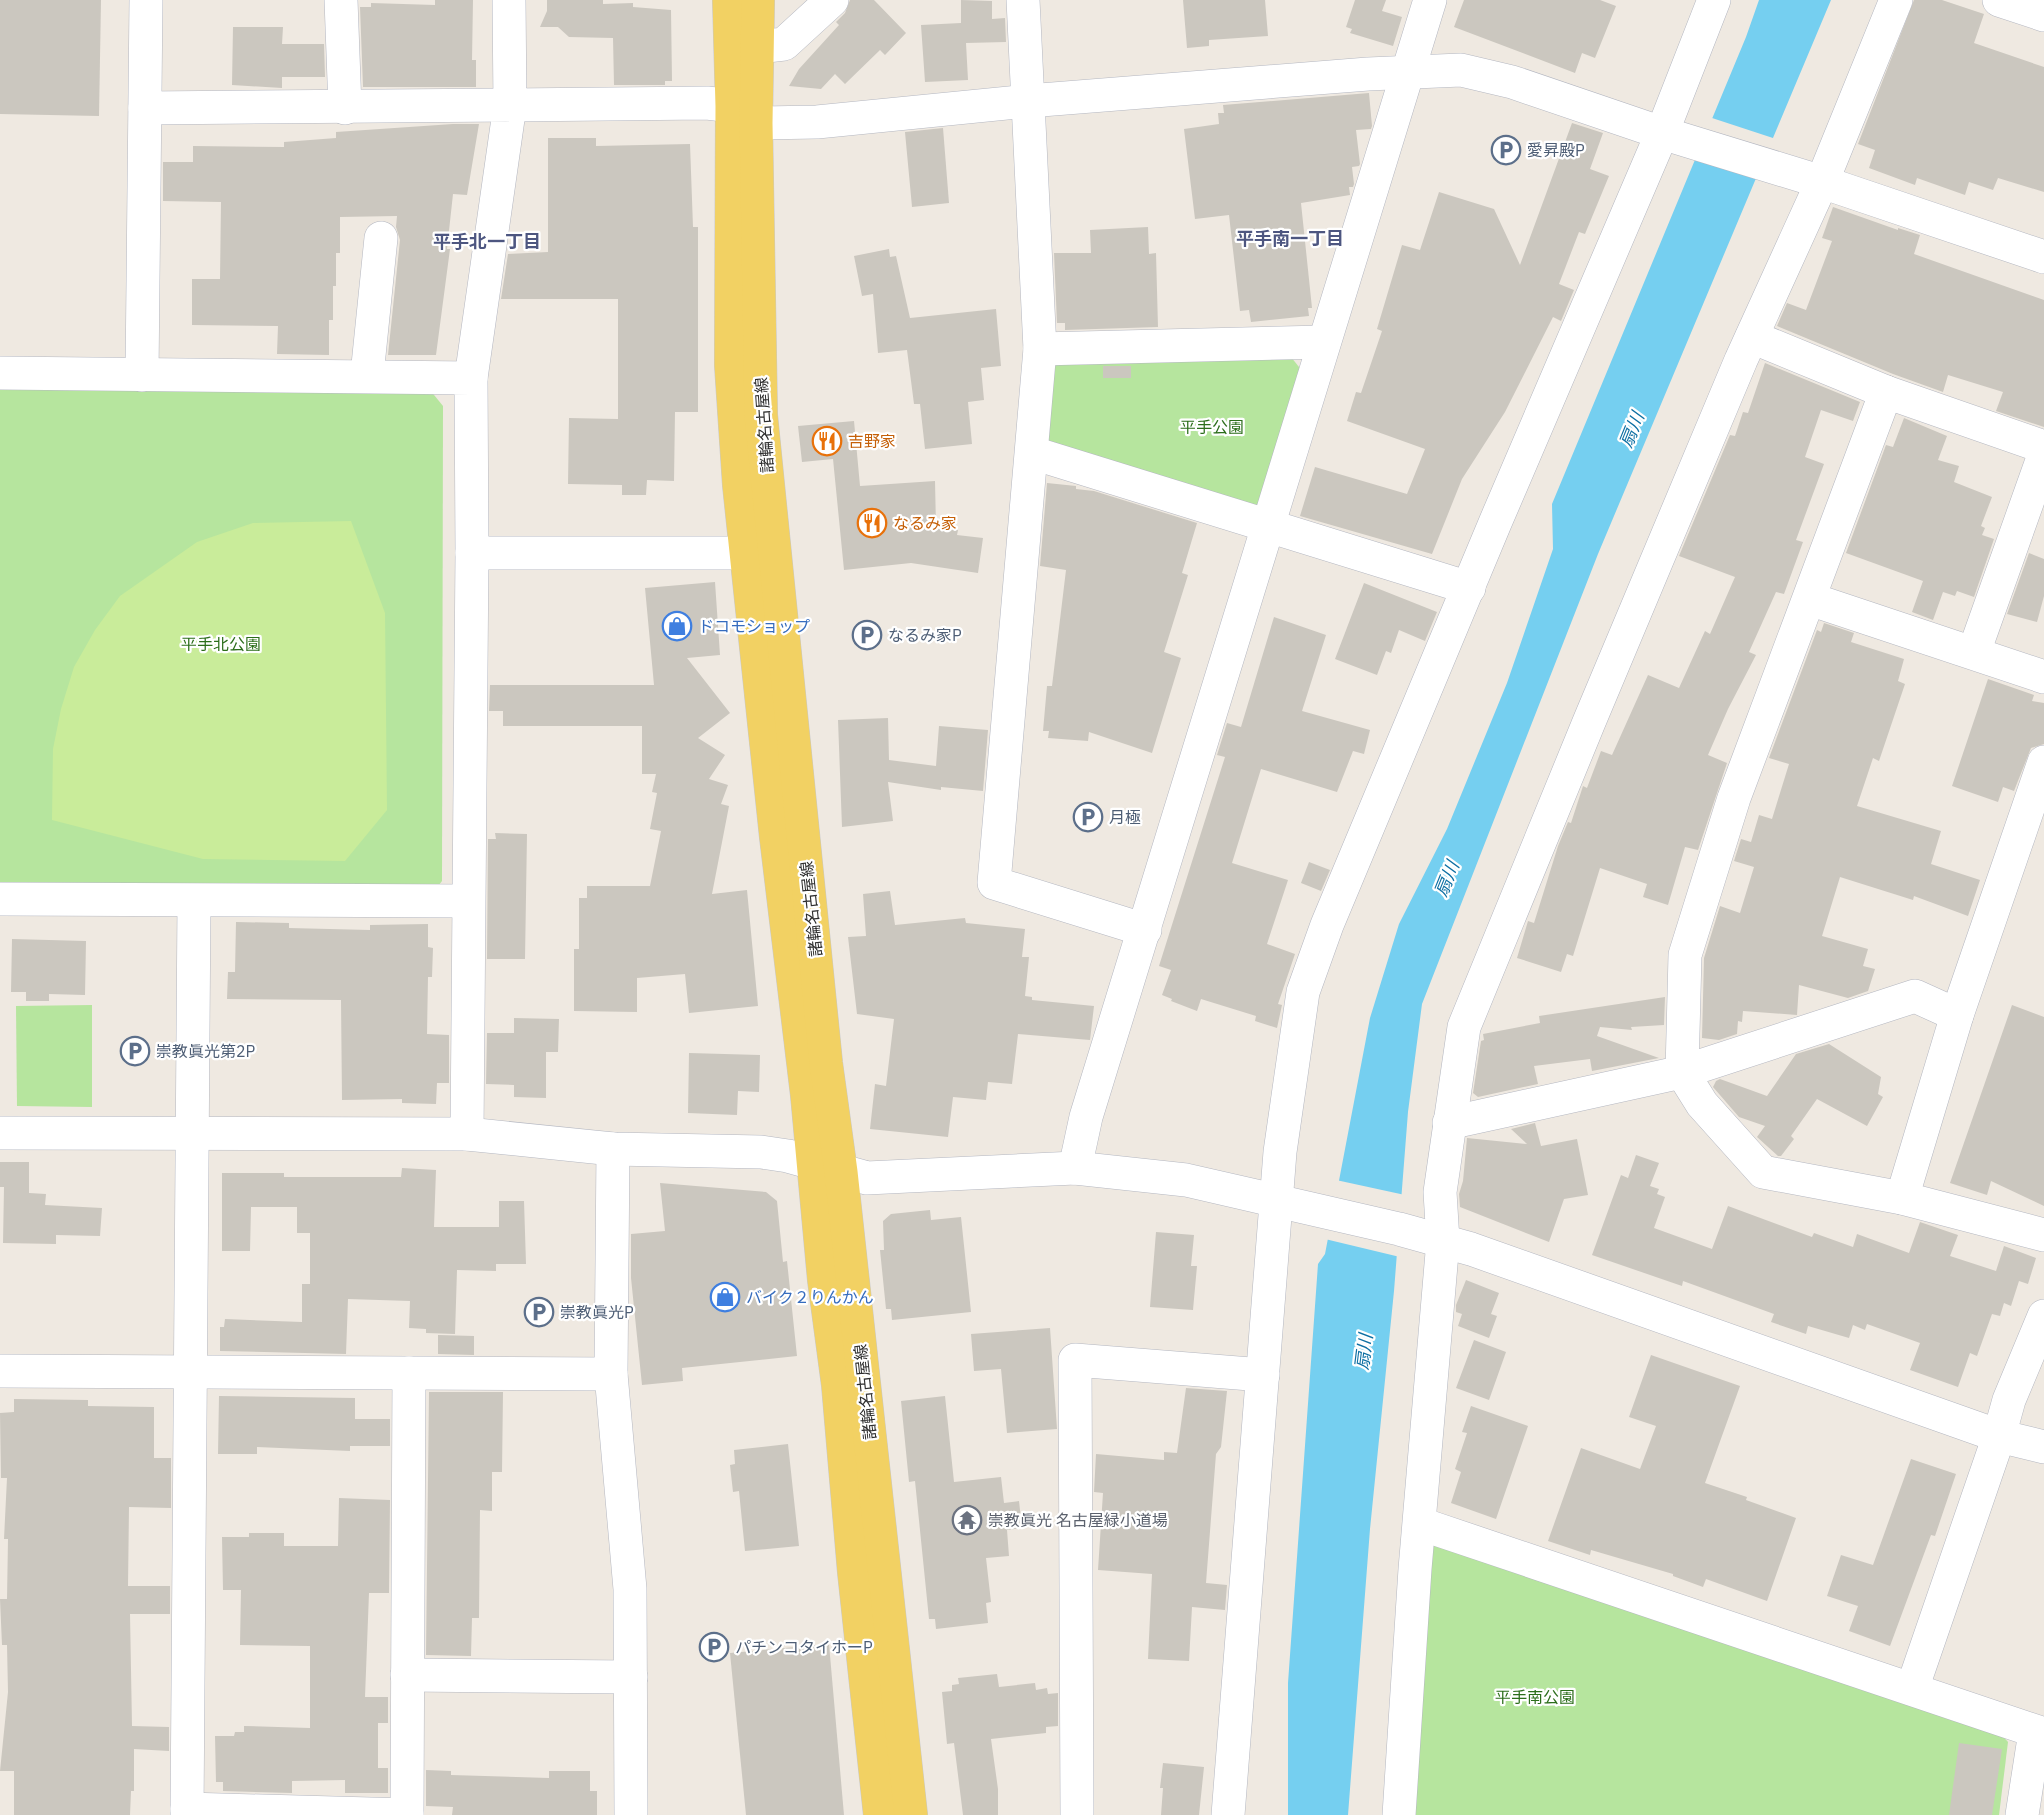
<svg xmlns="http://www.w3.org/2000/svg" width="2044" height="1815" font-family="'IBM Plex Sans','Noto Sans JP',sans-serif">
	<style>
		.green { fill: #b6e59e }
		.pitch { fill: #c9ec9a }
		.water { fill: #75cff0 }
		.pier { fill: #efe9e1 }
		.building { fill: #cbc7bf }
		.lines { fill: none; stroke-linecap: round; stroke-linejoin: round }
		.minor-casing { stroke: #b4b7c1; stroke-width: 34 }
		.major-casing { stroke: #c9c9c9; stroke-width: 34 }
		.minor { stroke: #fff; stroke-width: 33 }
		.major { stroke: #f2d163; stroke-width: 33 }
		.labels { text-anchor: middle; stroke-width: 4.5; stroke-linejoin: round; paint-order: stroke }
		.service-label { font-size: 16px; fill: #4e5e75; stroke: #fff; text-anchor: start }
		.street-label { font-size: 16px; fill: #2e2e2e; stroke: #fff }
		.park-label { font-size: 16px; fill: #2c6e1b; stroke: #fff }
		.food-label { font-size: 16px; fill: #c56008; stroke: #fff; text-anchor: start }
		.shop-label { font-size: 16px; fill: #366cbe; stroke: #fff; text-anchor: start }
		.worship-label { font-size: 16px; fill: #5b616d; stroke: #fff; text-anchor: start }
		.neighbourhood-label { font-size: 18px; font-weight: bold; fill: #4d5680; stroke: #fff }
		.water-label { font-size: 18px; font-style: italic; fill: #0d6fa3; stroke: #fff }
	</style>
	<rect width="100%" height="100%" fill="#efe9e1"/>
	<g class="green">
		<path d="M1287,352L1303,372L1263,506L1248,513L1051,452L1044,437L1048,374L1063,358Z"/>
		<path d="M0,387L430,390L443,406L442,881L435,890L0,886Z"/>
		<path d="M92,1005V1107L17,1106L16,1006Z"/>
		<path d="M1441,1540L2000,1733L2008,1742L1999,1815H1405L1432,1545Z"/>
	</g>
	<path class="pitch" d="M351,521L385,613L387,810L345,861L203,859L52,820L53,749L61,709L74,667L95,630L120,596L197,542L253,523Z"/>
	<path class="water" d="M1759,0H1831L1598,554L1422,1004L1408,1112L1394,1291L1370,1529L1348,1815H1288V1683L1318,1264L1325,1254L1370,1018L1399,924L1447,829L1507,683L1553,549L1552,504L1746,37Z"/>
	<g class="pier">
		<path d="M1709,117L1776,139L1759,180L1692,158Z"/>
		<path d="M1336,1180L1405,1195L1400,1257L1325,1239Z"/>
	</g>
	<g class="building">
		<path d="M0,0H101L99,116L0,114Z"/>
		<path d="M435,0H473L472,60H476V87H363L360,7H371V3L435,5Z"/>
		<path d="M547,0H603V4L633,3V7L671,10L672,81H665V85H614L613,38L569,37L558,27H540L547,11Z"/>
		<path d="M850,0H874L906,33L885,55L880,50L845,84L835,74L821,89L789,86L799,69L839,25L836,22L845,13Z"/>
		<path d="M961,0L992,1V19L1005,18L1006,42L966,43L968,80L925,82L921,25L961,23Z"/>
		<path d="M1183,0H1265L1268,36L1209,40V46L1187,48Z"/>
		<path d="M1355,0H1386L1382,11L1402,17L1393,46L1350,33L1352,29L1346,27Z"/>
		<path d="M1464,0H1600L1616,6L1595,58L1582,53L1575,73L1454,27Z"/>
		<path d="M1914,0H1942L1984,14L1974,43L2044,67V192L1998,178L1993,190L1969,182L1965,195L1917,178L1915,185L1869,168L1875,150L1858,144Z"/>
		<path d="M233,27H283L282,44H324L325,77H282V88L232,85Z"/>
		<path d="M1369,93L1372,126L1371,129L1356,130L1360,164L1359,166L1352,167L1354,184L1353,187H1349L1350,195L1301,203L1312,308H1308L1309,316L1251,322L1249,310L1240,311L1229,215L1195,219L1184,129L1219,124L1218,113H1224L1223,105Z"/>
		<path d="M1572,123L1603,133L1590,169L1609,176L1585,234L1579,232L1559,284L1574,290L1561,321L1553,317L1505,412L1462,479L1432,554L1300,516L1315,467L1407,494L1425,449L1347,421L1356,392L1361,393L1382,331L1377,329L1402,245L1420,250L1439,192L1494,209L1520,265Z"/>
		<path d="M453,124H479L467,195L453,194L447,249H450L436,355H388L400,240L396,227L397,216L340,217V253H336V286H333V320H329V355L277,354L278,326L192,325V279H220L221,202L163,201V162H193V146L284,147V142L336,138V132Z"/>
		<path d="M943,128L949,203L912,207L905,132Z"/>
		<path d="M548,138H596V146L690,144L693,227H698V412H675L674,481L647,480L646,495H622V485L568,484L569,418L618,419V299H501L508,254L548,252Z"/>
		<path d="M1833,207L1898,230V228L1920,235L1914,254L2044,300V427L1996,411L2003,392L1948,375L1943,392L1893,374L1777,326L1787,303L1806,310L1832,241L1822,238Z"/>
		<path d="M1148,227L1149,254L1156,253L1158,327L1065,330V323H1057L1054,253H1091L1090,230Z"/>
		<path d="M889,249L890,257L896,256L910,318L996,309L1001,366L981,368L984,400L968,402L972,444L925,449L920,404H914L907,350L878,353L873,294L862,296L854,256Z"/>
		<path d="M1765,363L1860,402L1853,421L1821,410L1805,457L1824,464L1796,540L1803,542L1784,594L1776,592L1749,652L1756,655L1728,709L1708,755L1727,763L1698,850L1685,847L1668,905L1643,897L1647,884L1600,868L1573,956L1567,954L1561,972L1517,958L1528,921L1534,923L1558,846L1568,822L1571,823L1583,786L1587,788L1601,751L1612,755L1648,675L1679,688L1705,631L1710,634L1735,577L1679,556L1730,435L1735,436L1743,412L1748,413Z"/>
		<rect x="1103" y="366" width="28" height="12"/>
		<path d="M1904,418L1947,436L1938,460L1959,466L1954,482L1992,497L1981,526L1985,528L1982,535L1994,539L1974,597L1957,591L1955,596L1943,592L1933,620L1912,612L1923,581L1846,553L1886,445L1893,447Z"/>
		<path d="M854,421L860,486L935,481L936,527L958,530L957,535L983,538L978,573L911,563L844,570L833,459L802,462L798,426Z"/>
		<path d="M1047,483L1076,486V489L1094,491L1197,523L1182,573L1188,575L1164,652L1181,658L1152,753L1089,732L1088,741L1048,738L1049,731H1043L1047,686H1052L1066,570L1040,566Z"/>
		<path d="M2029,553L2044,559V596L2037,622L2007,614Z"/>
		<path d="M715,582L720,655L687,658L730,713L698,738L725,755L709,779L728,785L721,804L729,806L712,894L747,890L758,1006L689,1013L685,974L637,978V1012L574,1011V949H579V898H587V886H650L661,831L650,829L657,793L652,792L656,774H642V726H503V711H489L490,685H654L645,588Z"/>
		<path d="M1364,583L1437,612L1425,641L1399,630L1391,653L1386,651L1377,675L1335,659Z"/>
		<path d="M1274,617L1326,635L1302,711L1370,730L1364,754L1353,751L1337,792L1261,769L1232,863L1288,880L1267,944L1295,954L1278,1004L1282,1005L1277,1028L1255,1021L1256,1016L1201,999L1197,1011L1171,1001L1172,999L1162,995L1171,970L1159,966L1225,757L1217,755L1227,723L1241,727Z"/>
		<path d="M1824,623L1854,633L1851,642L1904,659L1898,681L1905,684L1879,761L1873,758L1857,806L1941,831L1931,864L1980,880L1968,916L1914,896L1913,900L1840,877L1822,936L1868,949L1863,966L1875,969L1868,991L1848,998L1799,985L1797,1015L1743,1011L1742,1022L1738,1021L1737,1034L1719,1040L1702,1038L1704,958L1720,906L1740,913L1754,867L1734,861L1741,839L1751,842L1759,815L1772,819L1789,764L1769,758L1817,630L1821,632Z"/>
		<path d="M1988,679L2034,695L2032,701L2044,703V744L2031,748L2014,791L2003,787L1998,802L1952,786Z"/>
		<path d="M888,718L889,760L936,766L939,726L988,730L983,791L941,787V790L888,782L893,821L842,827L838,720Z"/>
		<path d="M495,833L527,834L525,959H487L488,839H496Z"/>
		<path d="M1309,862L1330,870L1321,891L1301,883Z"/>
		<path d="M890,891L895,925L965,918L966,923L1025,929L1022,957H1029L1025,996L1032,997V1000L1094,1006L1090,1040L1018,1034L1012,1084L988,1082L986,1100L953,1097L948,1137L870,1129L875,1084L886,1086L894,1019L857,1014L848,937L866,936L863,894Z"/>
		<path d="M236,922L289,923V928L370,930V925L428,924V947L433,948L432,977H428L427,1034L449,1035V1083H437L436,1104L402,1103V1099L342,1100L341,1000L227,999L228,972H235Z"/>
		<path d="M12,939L86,941L85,995L49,994V1001H26V992H11Z"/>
		<path d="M1665,997L1664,1025L1631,1027L1632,1030L1600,1027L1597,1036L1659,1058L1592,1071L1590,1059L1534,1066L1538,1084L1478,1097L1473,1093L1481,1041L1484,1040L1483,1034L1540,1023L1539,1016Z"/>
		<path d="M2012,1005L2044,1017V1206L1991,1181L1987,1195L1950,1183Z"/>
		<path d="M514,1018L559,1019L558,1052H546V1098L514,1097V1085L486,1084L487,1033H514Z"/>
		<path d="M1829,1044L1881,1077L1878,1094L1883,1097L1867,1126L1817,1099L1791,1136L1794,1139L1781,1156H1778L1757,1137L1765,1126L1739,1117L1713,1087L1716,1081L1720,1079L1767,1096L1796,1054Z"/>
		<path d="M689,1053L760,1055L759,1092L738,1091L737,1115L688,1113Z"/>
		<path d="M1535,1123L1541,1146L1577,1139L1588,1195L1564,1199L1549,1242L1460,1207L1459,1194L1463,1181L1467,1138L1527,1144L1511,1129Z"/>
		<path d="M1636,1155L1659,1163L1650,1186L1659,1189L1657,1194L1665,1197L1654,1228L1712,1249L1728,1206L1812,1237L1814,1233L1853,1247L1857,1234L1909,1253L1920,1222L1958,1235L1950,1256L1996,1271L2004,1246L2036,1258L2028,1284L2019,1281L2011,1306L2004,1303L2000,1316L1992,1314L1977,1356L1970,1353L1958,1387L1910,1370L1920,1343L1867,1324L1865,1330L1853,1325L1849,1338L1808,1326L1806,1334L1771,1322L1774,1314L1683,1281L1682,1286L1592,1255L1621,1175L1628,1178Z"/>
		<path d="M0,1162H29V1193L46,1194L45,1205L102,1208L100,1236L56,1235V1244L3,1243L4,1187H0Z"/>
		<path d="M402,1168L436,1170L434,1227H499V1201H524L526,1264H496V1271L457,1270L455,1334L426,1333V1329L409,1328L410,1301L348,1299L346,1354L220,1351V1327H224L225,1319L302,1322V1284H310V1233H297V1207H251L250,1251H222V1173H284V1177H401Z"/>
		<path d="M660,1183L766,1192L777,1201L783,1262L787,1261L797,1356L682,1368L683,1381L642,1385L631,1278V1234L665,1231Z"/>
		<path d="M930,1210L931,1220L961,1217L971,1312L892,1320L891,1309H886L880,1250H884L883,1221L891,1214Z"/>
		<path d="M1156,1232L1194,1235L1191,1266H1197L1193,1310L1150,1307Z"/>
		<path d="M1466,1280L1499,1293L1491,1314L1497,1316L1489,1338L1458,1326L1462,1314L1456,1312V1305Z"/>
		<path d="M1050,1328L1057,1429L1007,1433L1001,1369L974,1371L971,1334Z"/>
		<path d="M438,1335L474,1336V1355L438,1354Z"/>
		<path d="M1474,1340L1506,1352L1489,1400L1456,1388Z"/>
		<path d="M1651,1355L1740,1386L1705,1483L1747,1497L1746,1500L1796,1518L1767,1601L1706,1579L1703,1587L1673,1576V1574L1591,1550L1590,1555L1548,1541L1581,1448L1640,1469L1656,1426L1629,1417Z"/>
		<path d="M1186,1388L1227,1391L1221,1447L1216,1454L1206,1583L1227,1585L1225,1610L1192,1607L1189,1661L1148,1659L1152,1574L1098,1570L1103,1493L1094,1492L1096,1454L1164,1460V1452L1177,1453Z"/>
		<path d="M429,1392H503L502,1472H492V1511L480,1510L479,1618H472L471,1656L426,1655Z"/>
		<path d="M219,1396L355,1398V1419H390V1446H350V1451L257,1447V1454H218Z"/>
		<path d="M945,1396L954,1482L1001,1477L1004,1503L1019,1501L1022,1528L1007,1530L1009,1556L986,1558L991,1602L986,1603L988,1623L936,1629L935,1619H929L915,1481L909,1482L901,1401Z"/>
		<path d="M14,1399L88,1400V1406L154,1407V1458H171V1508L129,1507L128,1586H170V1614H130L132,1726L169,1727V1751L134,1749V1791H131L130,1815H14V1771H0L8,1692L7,1645H2L0,1599H7L8,1539H4L7,1478H1L0,1413L14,1412Z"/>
		<path d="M1471,1406L1528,1426L1496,1519L1451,1503L1461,1472L1455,1469L1467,1433L1462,1432Z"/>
		<path d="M788,1444L799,1546L745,1551L739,1491L733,1492L730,1465L735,1464L734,1450Z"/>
		<path d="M1911,1459L1956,1474L1935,1536L1931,1535L1890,1646L1849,1631L1858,1606L1827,1596L1841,1555L1873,1565Z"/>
		<path d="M339,1498L390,1500L389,1593H369L365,1697H388V1723H378V1768H388V1793H345V1780L292,1781V1793L223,1791V1782H216L215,1736H234L235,1732H244V1726L310,1728V1646L240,1645L241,1590H223L222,1537H249V1533H284V1546H338Z"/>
		<path d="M829,1644L844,1815H746L730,1653Z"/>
		<path d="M997,1674L999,1687L1035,1683L1036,1690L1047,1688L1048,1694L1058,1693V1726L1046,1727V1733L991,1739L998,1789V1815H963L954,1743L947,1744L942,1692L952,1691V1685L959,1684L958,1678Z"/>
		<path d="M1959,1743L2002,1749L1992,1815H1949Z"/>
		<path d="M1163,1763L1204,1767L1199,1815H1161L1163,1788H1160Z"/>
		<path d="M426,1770L451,1771V1775L549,1778V1771H590V1791H597V1815H452L453,1807L426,1806Z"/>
	</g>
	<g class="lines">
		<g class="minor-casing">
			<g id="minor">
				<path d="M341,0L345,108"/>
				<path d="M509,0L510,105L707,103L732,106L756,123L817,122L1028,101L1368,74L1461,70L1512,82L1662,133L1822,182L2044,257"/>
				<path d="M1023,0L1040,349L994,883L1145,930"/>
				<path d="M1999,0L2044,15"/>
				<path d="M759,47L784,44L832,0"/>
				<path d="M145,108L510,105L471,378"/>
				<path d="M1752,337L1886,392L2044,447"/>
				<path d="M1040,349L1324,342"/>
				<path d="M0,373L471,378L472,553H746"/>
				<path d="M142,375L146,0"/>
				<path d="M367,375L381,238"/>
				<path d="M1886,392L1734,798L1685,955L1682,1072L1702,1104L1763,1172L1902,1198L2044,1235"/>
				<path d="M1033,453L1469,588"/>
				<path d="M1810,599L2044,677"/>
				<path d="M1974,652L2044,455"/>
				<path d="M0,899L468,901"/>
				<path d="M1449,1123L1682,1072L1915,996L1957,1015"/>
				<path d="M0,1133L467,1134L613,1149L761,1152L788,1156L867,1178L1075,1168L1186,1180L1399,1229L1471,1249L1999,1436L2044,1447"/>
				<path d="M467,1134L472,553"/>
				<path d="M613,1149L611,1374L630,1589L631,1815"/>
				<path d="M1075,1168L1086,1117L1430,0"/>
				<path d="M1902,1198L1957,1015L2044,762"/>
				<path d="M0,1371L611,1374"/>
				<path d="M1421,1524L2044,1734"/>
				<path d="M407,1675L631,1677"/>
				<path d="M1912,1689L1999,1436L2009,1400L2044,1316"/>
				<path d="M187,1809L407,1815"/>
				<path d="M187,1815L194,902"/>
				<path d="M407,1815L409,1373"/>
				<path d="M1077,1815L1075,1360L1263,1375"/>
				<path d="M1228,1815L1280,1152L1303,992L1327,925L1495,523L1662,133L1714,0"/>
				<path d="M1399,1815L1415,1569L1443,1241L1440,1192L1464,1027L1589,722L1741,360L1822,182L1896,0"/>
				<path d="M2022,1815L2035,1732"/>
			</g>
		</g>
		<g class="major-casing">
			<g id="major">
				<path d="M729,0L732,106L731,365L739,485L776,837L807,1095L824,1280L838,1385L854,1572L880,1815"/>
				<path d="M758,0L756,123L761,415L826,1063L841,1172L911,1815"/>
			</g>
		</g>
		<use href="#minor" class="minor"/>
		<use href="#major" class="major"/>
	</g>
	<defs>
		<g id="parking-ring" transform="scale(1.5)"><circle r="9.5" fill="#fff" stroke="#5c6f8a" stroke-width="1.5"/><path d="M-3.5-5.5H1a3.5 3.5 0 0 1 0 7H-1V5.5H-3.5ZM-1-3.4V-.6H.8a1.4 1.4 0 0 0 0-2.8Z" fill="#5c6f8a"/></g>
		<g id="restaurant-ring" transform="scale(1.5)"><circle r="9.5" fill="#fff" stroke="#e8710a" stroke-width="1.5"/><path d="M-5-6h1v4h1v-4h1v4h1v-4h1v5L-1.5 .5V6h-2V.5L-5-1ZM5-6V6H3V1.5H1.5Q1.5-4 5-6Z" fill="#e8710a"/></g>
		<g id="shop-ring" transform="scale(1.5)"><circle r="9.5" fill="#fff" stroke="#3f7fe0" stroke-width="1.5"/><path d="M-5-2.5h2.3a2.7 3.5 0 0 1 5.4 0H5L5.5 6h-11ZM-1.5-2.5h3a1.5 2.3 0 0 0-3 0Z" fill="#3f7fe0"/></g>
		<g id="temple-ring" transform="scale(1.5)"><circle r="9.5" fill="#fff" stroke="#6b7280" stroke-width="1.5"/><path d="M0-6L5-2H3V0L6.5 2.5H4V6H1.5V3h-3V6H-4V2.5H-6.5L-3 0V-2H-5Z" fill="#6b7280"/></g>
	</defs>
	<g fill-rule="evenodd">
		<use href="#parking-ring" x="1506" y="150"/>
		<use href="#restaurant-ring" x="827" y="441"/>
		<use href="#restaurant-ring" x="872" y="523"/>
		<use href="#shop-ring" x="677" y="626"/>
		<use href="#parking-ring" x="867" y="635"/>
		<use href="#parking-ring" x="1088" y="817"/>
		<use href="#parking-ring" x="135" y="1051"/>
		<use href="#shop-ring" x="725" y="1297"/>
		<use href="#parking-ring" x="539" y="1312"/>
		<use href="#temple-ring" x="967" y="1520"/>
		<use href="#parking-ring" x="714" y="1647"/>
	</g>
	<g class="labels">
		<g class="service-label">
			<text x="1527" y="156">愛昇殿P</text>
			<text x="888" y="641">なるみ家P</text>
			<text x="1109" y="823">月極</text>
			<text x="156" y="1057">崇教眞光第2P</text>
			<text x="560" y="1318">崇教眞光P</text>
			<text x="735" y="1653">パチンコタイホーP</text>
		</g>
		<g class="street-label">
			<text transform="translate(764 425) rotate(-94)" y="6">諸輪名古屋線</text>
			<text transform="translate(811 909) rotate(-96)" y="6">諸輪名古屋線</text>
			<text transform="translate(865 1392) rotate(-96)" y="6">諸輪名古屋線</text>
		</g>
		<g class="park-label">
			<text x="1212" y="433">平手公園</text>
			<text x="221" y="650">平手北公園</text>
			<text x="1535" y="1703">平手南公園</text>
		</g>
		<g class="food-label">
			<text x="848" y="447">吉野家</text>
			<text x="893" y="529">なるみ家</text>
		</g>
		<g class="shop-label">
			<text x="698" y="632">ドコモショップ</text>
			<text x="746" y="1303">バイク２りんかん</text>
		</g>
		<g class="worship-label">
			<text x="988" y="1526">崇教眞光 名古屋緑小道場</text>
		</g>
		<g class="neighbourhood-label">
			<text x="1290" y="245">平手南一丁目</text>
			<text x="487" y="248">平手北一丁目</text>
		</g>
		<g class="water-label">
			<text transform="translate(1632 430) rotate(-68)" y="6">扇川</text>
			<text transform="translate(1447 879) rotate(-68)" y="6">扇川</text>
			<text transform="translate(1364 1352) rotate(-83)" y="6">扇川</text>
		</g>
	</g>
</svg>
